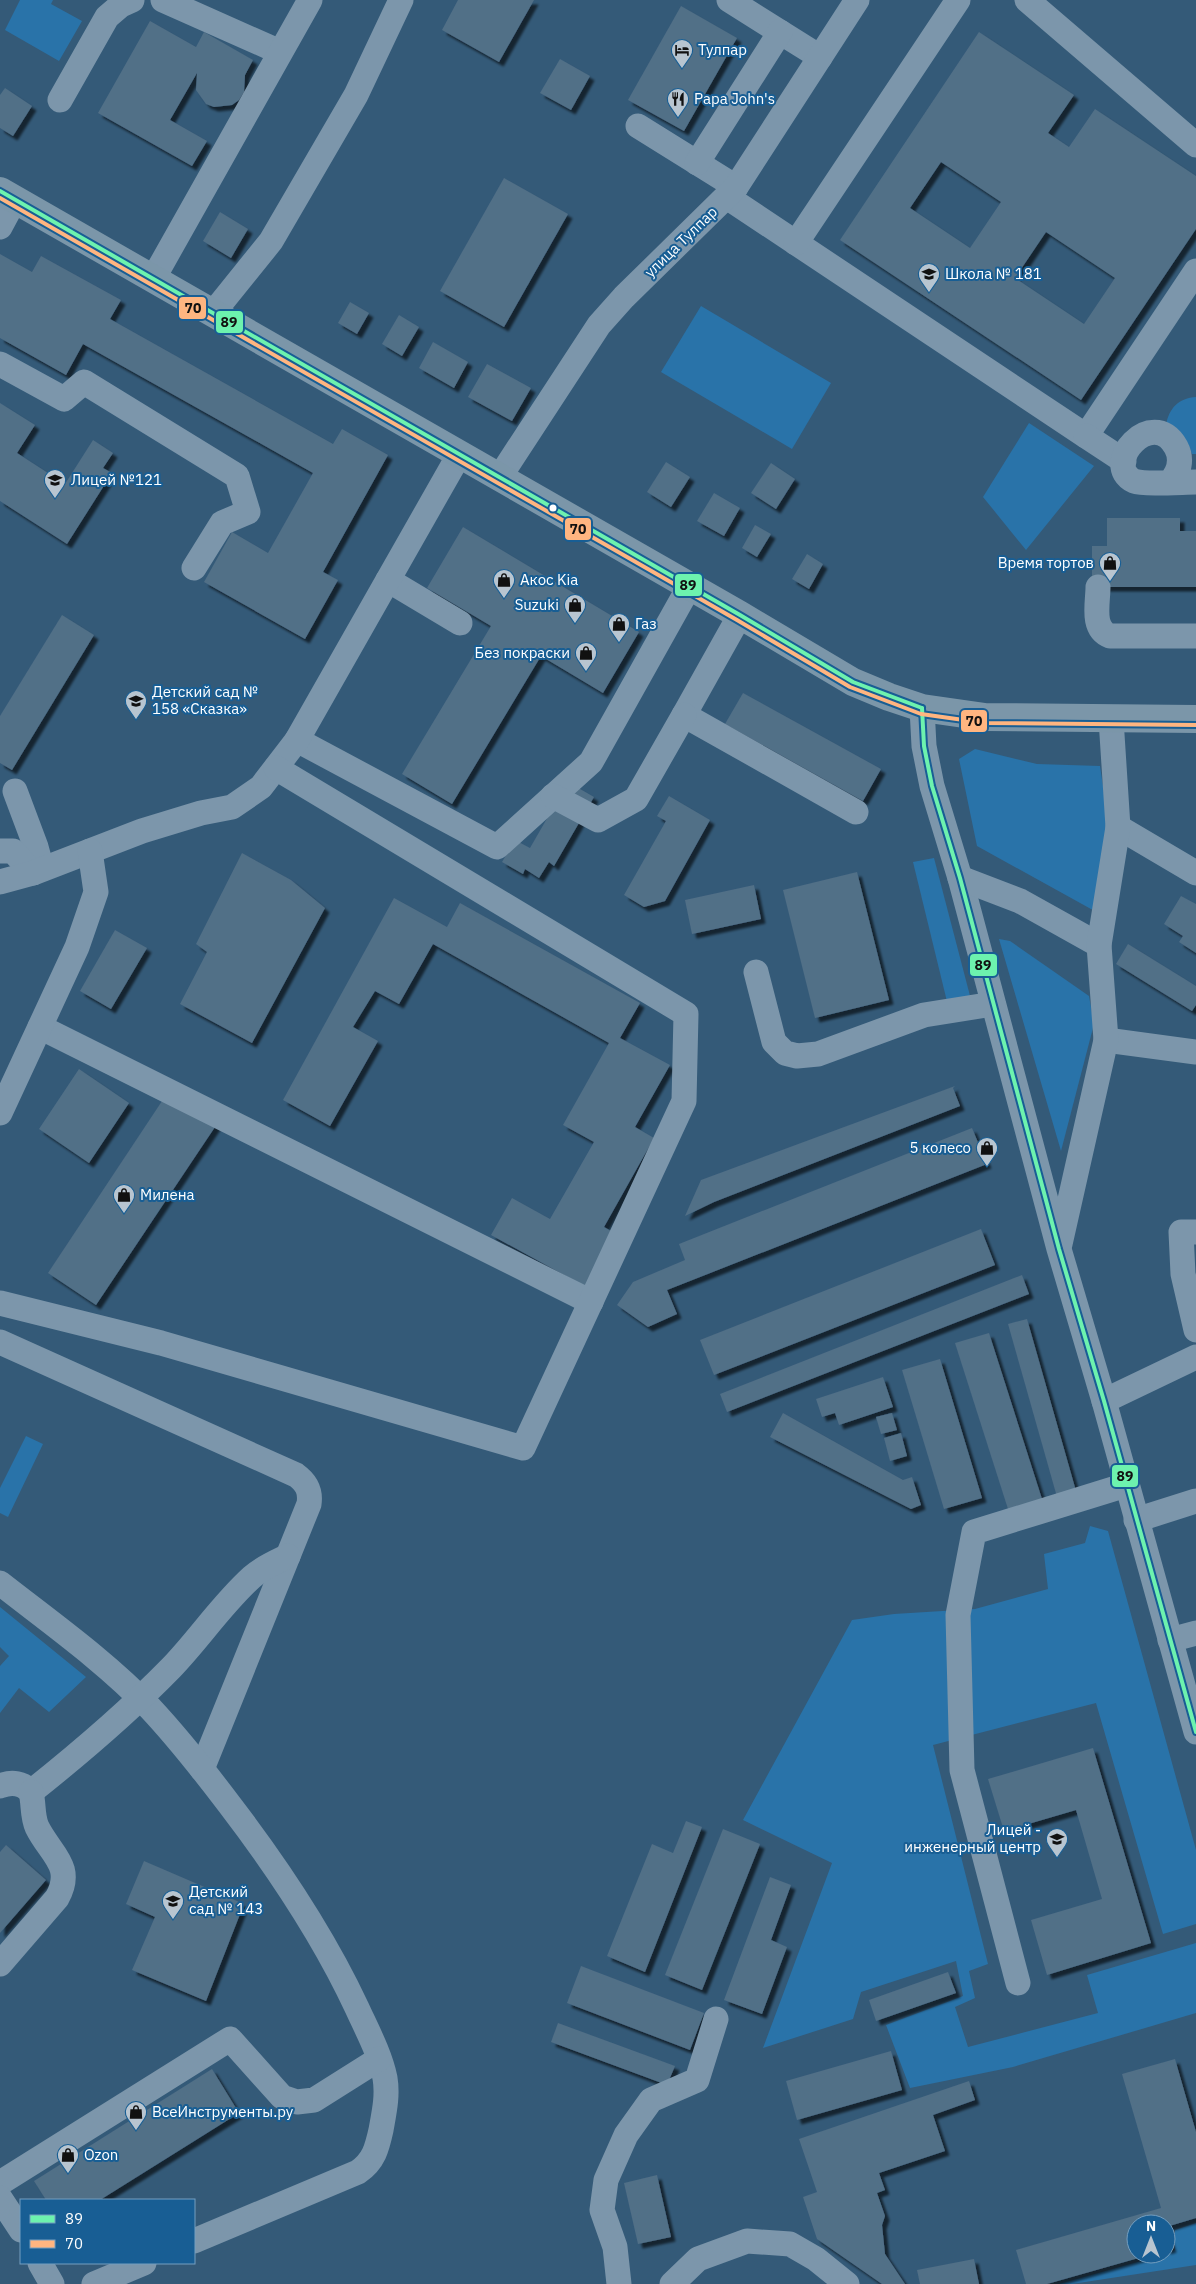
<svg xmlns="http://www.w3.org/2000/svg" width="1196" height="2284" font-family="'IBM Plex Sans',sans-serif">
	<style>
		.green { fill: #2973a9 }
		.building { fill: #516f87; fill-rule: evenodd; filter: url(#shadow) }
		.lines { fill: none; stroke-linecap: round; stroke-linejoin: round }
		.minor { stroke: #7c96ab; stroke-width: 25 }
		.major { stroke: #7b96a9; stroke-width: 28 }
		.bus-1-casing { stroke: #185e94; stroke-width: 8 }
		.bus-2-casing { stroke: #185e94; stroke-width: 8 }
		.bus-1 { stroke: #6df2ae; stroke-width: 4 }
		.bus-2 { stroke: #ffb580; stroke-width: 4 }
		.bus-dot { fill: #fff; stroke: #185e94; stroke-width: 2 }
		.labels { text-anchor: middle; stroke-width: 4; stroke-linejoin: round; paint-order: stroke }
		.poi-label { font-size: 15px; fill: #fff; stroke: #185e94; text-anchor: start }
		.street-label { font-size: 15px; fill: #fff; stroke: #185e94 }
		.line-badge { stroke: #185e94; stroke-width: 2 }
		.pale-badge-label { font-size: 14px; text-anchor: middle; font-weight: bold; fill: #111 }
	</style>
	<defs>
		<filter id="shadow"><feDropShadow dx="4.5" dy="4.5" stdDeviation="1" flood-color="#0009"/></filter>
	</defs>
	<rect width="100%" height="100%" fill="#345a78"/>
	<g class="green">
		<path d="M20,0H53L51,4L82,21L59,61L5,30Z"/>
		<path d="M701,306L831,383L792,449L661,372Z"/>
		<path d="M1196,397V454H1192L1188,444L1166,425C1169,408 1179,398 1196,397Z"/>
		<path d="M1029,423L1094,466L1026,550L983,497Z"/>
		<path d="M975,749L1037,764L1100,766L1109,826L1100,914L977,846L959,759Z"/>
		<path d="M934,858L975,1015L952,1022L913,862Z"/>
		<path d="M999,939L1010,941L1089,996L1094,1024L1061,1151Z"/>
		<path d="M26,1436L43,1444L8,1517L0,1513V1488Z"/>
		<path d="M1090,1526L1108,1531L1196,1850V1924L1163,1934L1096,1703L933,1745L988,1964L969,1971L975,1998L955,2007L968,2047L1098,2013L1087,1975L1196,1943V2013L1013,2067L910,2088L886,2025L963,1996L956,1961L861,1992L853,2019L763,2048L832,1863L743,1820L852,1620L894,1614L975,1609L1048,1589L1044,1554L1085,1543Z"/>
		<path d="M0,1607L86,1677L49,1712L19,1688L0,1713V1666L9,1656L0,1647Z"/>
		<path d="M1196,2223V2265L1072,2284H1059L1166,2254L1175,2250V2230Z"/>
	</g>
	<g class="building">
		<path d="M458,0H534L499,62L442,30Z"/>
		<path d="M681,6L737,38L684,131L628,100Z"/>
		<path d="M150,21L196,47L204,32L253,60L245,75L244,92L239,100L232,105L214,107L206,104L196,90L197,73L170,120L207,141L192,166L98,113Z"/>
		<path d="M979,32L1074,95L1048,133L1069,147L1095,109L1196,176V229L1081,400L840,240ZM941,162L1001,202L970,248L910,208ZM1046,232L1115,278L1084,324L1015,278Z"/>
		<path d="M560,59L590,76L571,110L540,93Z"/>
		<path d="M5,88L32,106L13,136L0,128V95Z"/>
		<path d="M504,178L568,214L504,327L440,291Z"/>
		<path d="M220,212L248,229L231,258L203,241Z"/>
		<path d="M0,254L32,272L41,256L121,300L110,319L333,444L342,429L388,455L323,572L338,580L305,639L204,582L232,532L268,553L313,473L83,344L66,375L0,338Z"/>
		<path d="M350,302L369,313L357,334L338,323Z"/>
		<path d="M399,315L419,327L402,356L382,344Z"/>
		<path d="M433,342L468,362L454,388L419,368Z"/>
		<path d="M487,364L531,388L512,421L468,397Z"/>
		<path d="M0,403L35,425L17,453L65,484L93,440L113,453L103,468L112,473L67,544L0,501Z"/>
		<path d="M666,462L690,477L671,507L647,492Z"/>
		<path d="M771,463L795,479L776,509L751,493Z"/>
		<path d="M714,493L740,508L724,536L697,521Z"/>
		<path d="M1107,518H1180V531H1196V587H1092V546H1107Z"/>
		<path d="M755,525L771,534L757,557L742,548Z"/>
		<path d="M463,527L639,632L603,693L541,656L452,804L402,774L491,626L427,588Z"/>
		<path d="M807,554L823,564L809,589L792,579Z"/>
		<path d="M62,615L94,635L12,770L0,763V716Z"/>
		<path d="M743,693L881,769L863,801L725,724Z"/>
		<path d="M568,782L594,797L554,866L549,862L539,878L525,869L523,874L502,862L515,840L530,848Z"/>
		<path d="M669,796L710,820L665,901L644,907L624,895L666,821L657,816Z"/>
		<path d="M242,853L291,880L325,908L252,1043L180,1004L207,952L196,944Z"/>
		<path d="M857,872L889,1000L815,1018L783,890Z"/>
		<path d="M754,885L761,919L692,934L685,900Z"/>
		<path d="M1181,896L1196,904V953L1179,942L1183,936L1164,924Z"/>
		<path d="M394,898L447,927L460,903L640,1003L620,1038L670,1065L635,1127L654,1138L604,1227L618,1235L588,1288L491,1235L512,1198L550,1219L594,1142L563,1125L609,1043L433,944L399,1004L375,991L353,1027L378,1041L330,1126L283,1100Z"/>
		<path d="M115,930L147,948L111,1009L80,991Z"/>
		<path d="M1128,944L1196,986V1005L1192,1011L1116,964Z"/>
		<path d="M79,1069L129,1103L89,1163L39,1129Z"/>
		<path d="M955,1086L953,1088L960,1106L714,1202L685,1216L701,1180Z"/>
		<path d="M170,1089L219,1121L96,1305L48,1273Z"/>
		<path d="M972,1128L987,1164L667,1290L677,1314L648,1327L617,1305L633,1282L685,1260L679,1244Z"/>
		<path d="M981,1229L995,1265L714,1375L700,1340Z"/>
		<path d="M1022,1275L1029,1294L727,1412L720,1394Z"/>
		<path d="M1027,1319L1078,1498L1059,1504L1008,1324Z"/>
		<path d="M989,1333L1042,1499L1008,1509L955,1343Z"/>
		<path d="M940,1359L982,1498L944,1509L902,1370Z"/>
		<path d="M883,1377L893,1407L839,1425L835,1413L822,1417L816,1399Z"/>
		<path d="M783,1413L903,1480L912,1477L921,1505L911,1509L770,1437Z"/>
		<path d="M892,1413L897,1430L881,1434L876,1417Z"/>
		<path d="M901,1433L907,1456L890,1461L884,1438Z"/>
		<path d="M1093,1748L1151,1943L1047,1975L1031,1920L1102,1899L1076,1810L1004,1831L988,1779Z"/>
		<path d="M686,1821L702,1827L645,1972L607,1956L652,1844L673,1853Z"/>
		<path d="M723,1829L760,1844L702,1990L665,1975Z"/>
		<path d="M6,1845L46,1880L0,1933V1852Z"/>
		<path d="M144,1861L244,1904L206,2001L132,1970L155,1917L126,1904Z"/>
		<path d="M770,1877L791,1885L771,1940L787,1947L762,2014L724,2000Z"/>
		<path d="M581,1966L704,2013L690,2050L567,2003Z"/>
		<path d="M948,1972L956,1993L876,2021L869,2000Z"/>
		<path d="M558,2023L675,2066L667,2085L551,2042Z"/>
		<path d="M891,2051L902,2090L797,2120L786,2081Z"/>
		<path d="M1175,2059L1196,2132V2218L1166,2227V2224H1136V2254L1149,2255L1047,2284H1026L1016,2250L1161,2208L1122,2074Z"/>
		<path d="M212,2069L239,2113L100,2200H46L34,2181Z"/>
		<path d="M969,2081L975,2100L933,2115L945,2151L879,2173L885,2190L877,2193L885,2216L882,2225L885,2254L905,2284H882L817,2239L803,2197L817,2192L799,2139Z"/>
		<path d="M657,2175L671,2237L638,2244L624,2183Z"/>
		<path d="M1166,2228L1172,2248L1166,2250Z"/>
		<path d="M974,2259L979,2284H920L917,2270Z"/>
	</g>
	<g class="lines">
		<g class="minor">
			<path d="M163,0L280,52"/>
			<path d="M729,0L820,57"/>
			<path d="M1027,0L1196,145"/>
			<path d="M60,100L107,17L121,5L132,0"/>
			<path d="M638,126L736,187"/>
			<path d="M697,163L780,32"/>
			<path d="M727,197L1086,436L1196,271"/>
			<path d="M0,227L15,199"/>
			<path d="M796,243L958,0"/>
			<path d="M153,279L310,0"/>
			<path d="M213,313L271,241L356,95L401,0"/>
			<path d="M0,364L64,399L84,382L237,476L248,512L222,523L194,568"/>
			<path d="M1086,436L1124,461"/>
			<path d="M499,478L599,325L624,297L736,187L857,0"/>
			<path d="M1170,482C1179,472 1183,460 1176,447C1152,405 1100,465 1134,481C1145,485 1183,482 1196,482"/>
			<path d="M388,580L460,623"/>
			<path d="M1098,587C1098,603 1091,629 1110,636H1196"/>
			<path d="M740,615L684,715L856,812"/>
			<path d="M922,708L924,746L932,786L960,878L1059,1249L1104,1401L1196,1732"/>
			<path d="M297,740L497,847L591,762L689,587"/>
			<path d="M15,791L36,847L42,869"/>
			<path d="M553,796L598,820L636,799L684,715"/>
			<path d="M1118,827L1196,873"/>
			<path d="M0,851H13L33,873"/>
			<path d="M960,878L1020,901L1099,945"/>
			<path d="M0,882L33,873L142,831L201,813L232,807L261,787L297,740L459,455"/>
			<path d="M756,972L774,1042L785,1053L797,1056L818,1054L924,1015L993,1004"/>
			<path d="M40,1027L591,1302"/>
			<path d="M1106,1040L1196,1052"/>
			<path d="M0,1113L77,947L96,892L90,851"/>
			<path d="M1196,1232H1181L1183,1274L1196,1330"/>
			<path d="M1060,1244L1106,1040L1099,945L1118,827L1111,719"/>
			<path d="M0,1303L161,1343L523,1448L684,1101L686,1014L276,768"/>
			<path d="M0,1342L296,1475C307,1483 311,1491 309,1504L202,1769"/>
			<path d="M1104,1401L1196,1357"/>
			<path d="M1136,1520L1196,1501"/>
			<path d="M0,1583C51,1623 105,1661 150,1708C179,1739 204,1771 229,1804C278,1868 323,1935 357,2008C367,2030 380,2054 385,2078C388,2096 384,2113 381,2130C377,2148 374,2161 358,2172L194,2241"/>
			<path d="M1170,1640L1196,1633"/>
			<path d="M0,1786C12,1781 23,1783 31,1792C80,1753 127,1713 171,1668C199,1639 222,1604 252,1577C263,1567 276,1562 288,1556"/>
			<path d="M0,1964L57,1898C75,1866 50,1854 37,1827C32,1816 34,1804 31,1792"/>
			<path d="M1018,1983L962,1770L958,1615L974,1532L1126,1485"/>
			<path d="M0,2183L230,2039L282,2097L297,2102L314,2100L379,2059"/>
			<path d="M0,2198L21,2230"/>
			<path d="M40,2263L52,2284"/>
			<path d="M94,2284L144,2263"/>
			<path d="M619,2284L615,2247L602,2210L606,2180L626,2135L651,2100L697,2080L716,2019"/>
			<path d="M672,2284L698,2259L747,2241L790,2244L816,2259L847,2284"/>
		</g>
		<path class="major" d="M0,191L740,615L853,682L889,697L922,708L985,717L1196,719"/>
		<g class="bus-1-casing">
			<g id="bus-1">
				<path d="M0,191L740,615L853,682L922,708"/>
				<path d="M922,708L924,746L932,786L960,878L1059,1249L1104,1401L1196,1732"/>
			</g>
		</g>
		<g class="bus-2-casing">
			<path id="bus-2" d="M0,198L737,620L850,687L921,714L985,723L1196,725"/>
		</g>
		<use href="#bus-1" class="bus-1"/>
		<use href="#bus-2" class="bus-2"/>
	</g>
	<defs>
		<g id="hotel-pin" transform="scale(1.125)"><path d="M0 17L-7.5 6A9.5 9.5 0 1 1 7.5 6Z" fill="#b8c5d0" stroke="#185e94"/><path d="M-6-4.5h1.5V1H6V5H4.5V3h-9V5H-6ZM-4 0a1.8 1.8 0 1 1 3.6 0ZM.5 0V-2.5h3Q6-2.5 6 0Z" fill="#111"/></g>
		<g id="restaurant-pin" transform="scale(1.125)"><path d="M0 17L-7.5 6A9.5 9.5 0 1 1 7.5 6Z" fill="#b8c5d0" stroke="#185e94"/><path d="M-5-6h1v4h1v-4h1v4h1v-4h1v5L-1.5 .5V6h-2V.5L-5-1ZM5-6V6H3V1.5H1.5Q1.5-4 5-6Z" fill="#111"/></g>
		<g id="school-pin" transform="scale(1.125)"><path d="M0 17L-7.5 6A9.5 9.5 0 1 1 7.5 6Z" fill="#b8c5d0" stroke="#185e94"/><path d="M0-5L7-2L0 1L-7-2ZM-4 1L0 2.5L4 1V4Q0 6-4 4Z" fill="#111"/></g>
		<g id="shop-pin" transform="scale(1.125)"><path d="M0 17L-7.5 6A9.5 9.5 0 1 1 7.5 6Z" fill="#b8c5d0" stroke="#185e94"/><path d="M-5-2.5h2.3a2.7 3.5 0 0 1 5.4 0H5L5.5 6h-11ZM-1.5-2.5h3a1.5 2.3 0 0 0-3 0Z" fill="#111"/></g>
	</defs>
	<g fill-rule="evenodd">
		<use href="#hotel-pin" x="682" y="50"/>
		<use href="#restaurant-pin" x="678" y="99"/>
		<use href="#school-pin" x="929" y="274"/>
		<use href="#school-pin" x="55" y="480"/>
		<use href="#shop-pin" x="1110" y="563"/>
		<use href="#shop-pin" x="504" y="580"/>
		<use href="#shop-pin" x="575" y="605"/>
		<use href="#shop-pin" x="619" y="624"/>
		<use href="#shop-pin" x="586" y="653"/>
		<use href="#school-pin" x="136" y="701"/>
		<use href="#shop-pin" x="987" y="1148"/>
		<use href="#shop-pin" x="124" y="1195"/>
		<use href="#school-pin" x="1057" y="1839"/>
		<use href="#school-pin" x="173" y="1901"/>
		<use href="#shop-pin" x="136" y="2112"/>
		<use href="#shop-pin" x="68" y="2155"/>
	</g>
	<circle class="bus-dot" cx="553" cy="508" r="4.5"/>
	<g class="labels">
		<g class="poi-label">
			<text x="698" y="55">Тулпар</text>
			<text x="694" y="104">Papa John's</text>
			<text x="945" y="279">Школа № 181</text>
			<text x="71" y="485">Лицей №121</text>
			<text x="1094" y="568" text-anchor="end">Время тортов</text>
			<text x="520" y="585">Акос Kia</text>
			<text x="559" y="610" text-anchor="end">Suzuki</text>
			<text x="635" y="629">Газ</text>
			<text x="570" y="658" text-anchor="end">Без покраски</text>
			<text x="152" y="697">Детский сад №<tspan x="152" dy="17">158 «Сказка»</tspan></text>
			<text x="971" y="1153" text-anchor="end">5 колесо</text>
			<text x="140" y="1200">Милена</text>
			<text x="1041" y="1835" text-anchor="end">Лицей -<tspan x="1041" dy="17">инженерный центр</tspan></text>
			<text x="189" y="1897">Детский<tspan x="189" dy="17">сад № 143</tspan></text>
			<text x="152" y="2117">ВсеИнструменты.ру</text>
			<text x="84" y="2160">Ozon</text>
		</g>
		<g class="street-label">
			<text transform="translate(681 242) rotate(-44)" y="5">улица Тулпар</text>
		</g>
	</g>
	<g class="line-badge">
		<rect x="178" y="296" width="29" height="24" rx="5" fill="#ffb580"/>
		<rect x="215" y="310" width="29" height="24" rx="5" fill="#6df2ae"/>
		<rect x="564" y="517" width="28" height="24" rx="5" fill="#ffb580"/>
		<rect x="674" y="573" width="29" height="24" rx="5" fill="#6df2ae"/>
		<rect x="960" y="709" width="28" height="24" rx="5" fill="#ffb580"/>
		<rect x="969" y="953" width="29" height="24" rx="5" fill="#6df2ae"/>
		<rect x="1111" y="1464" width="28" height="24" rx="5" fill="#6df2ae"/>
	</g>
	<g class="pale-badge-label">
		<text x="193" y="313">70</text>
		<text x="229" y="327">89</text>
		<text x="578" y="534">70</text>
		<text x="688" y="590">89</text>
		<text x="974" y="726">70</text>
		<text x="983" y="970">89</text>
		<text x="1125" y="1481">89</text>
	</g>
	<rect x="20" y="2199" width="175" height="65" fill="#185e94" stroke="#749ebf"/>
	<rect x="30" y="2215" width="25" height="8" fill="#6df2ae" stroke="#749ebf"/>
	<text x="65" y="2224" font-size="15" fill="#ffffff">89</text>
	<rect x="30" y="2240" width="25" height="8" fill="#ffb580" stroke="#749ebf"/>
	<text x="65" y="2249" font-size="15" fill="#ffffff">70</text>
	<g transform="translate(1151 2239)"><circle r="24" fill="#185e94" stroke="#749ebf"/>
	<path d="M0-4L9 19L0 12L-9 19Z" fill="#b8c5d0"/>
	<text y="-8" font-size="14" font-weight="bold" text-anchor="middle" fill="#ffffff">N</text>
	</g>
</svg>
